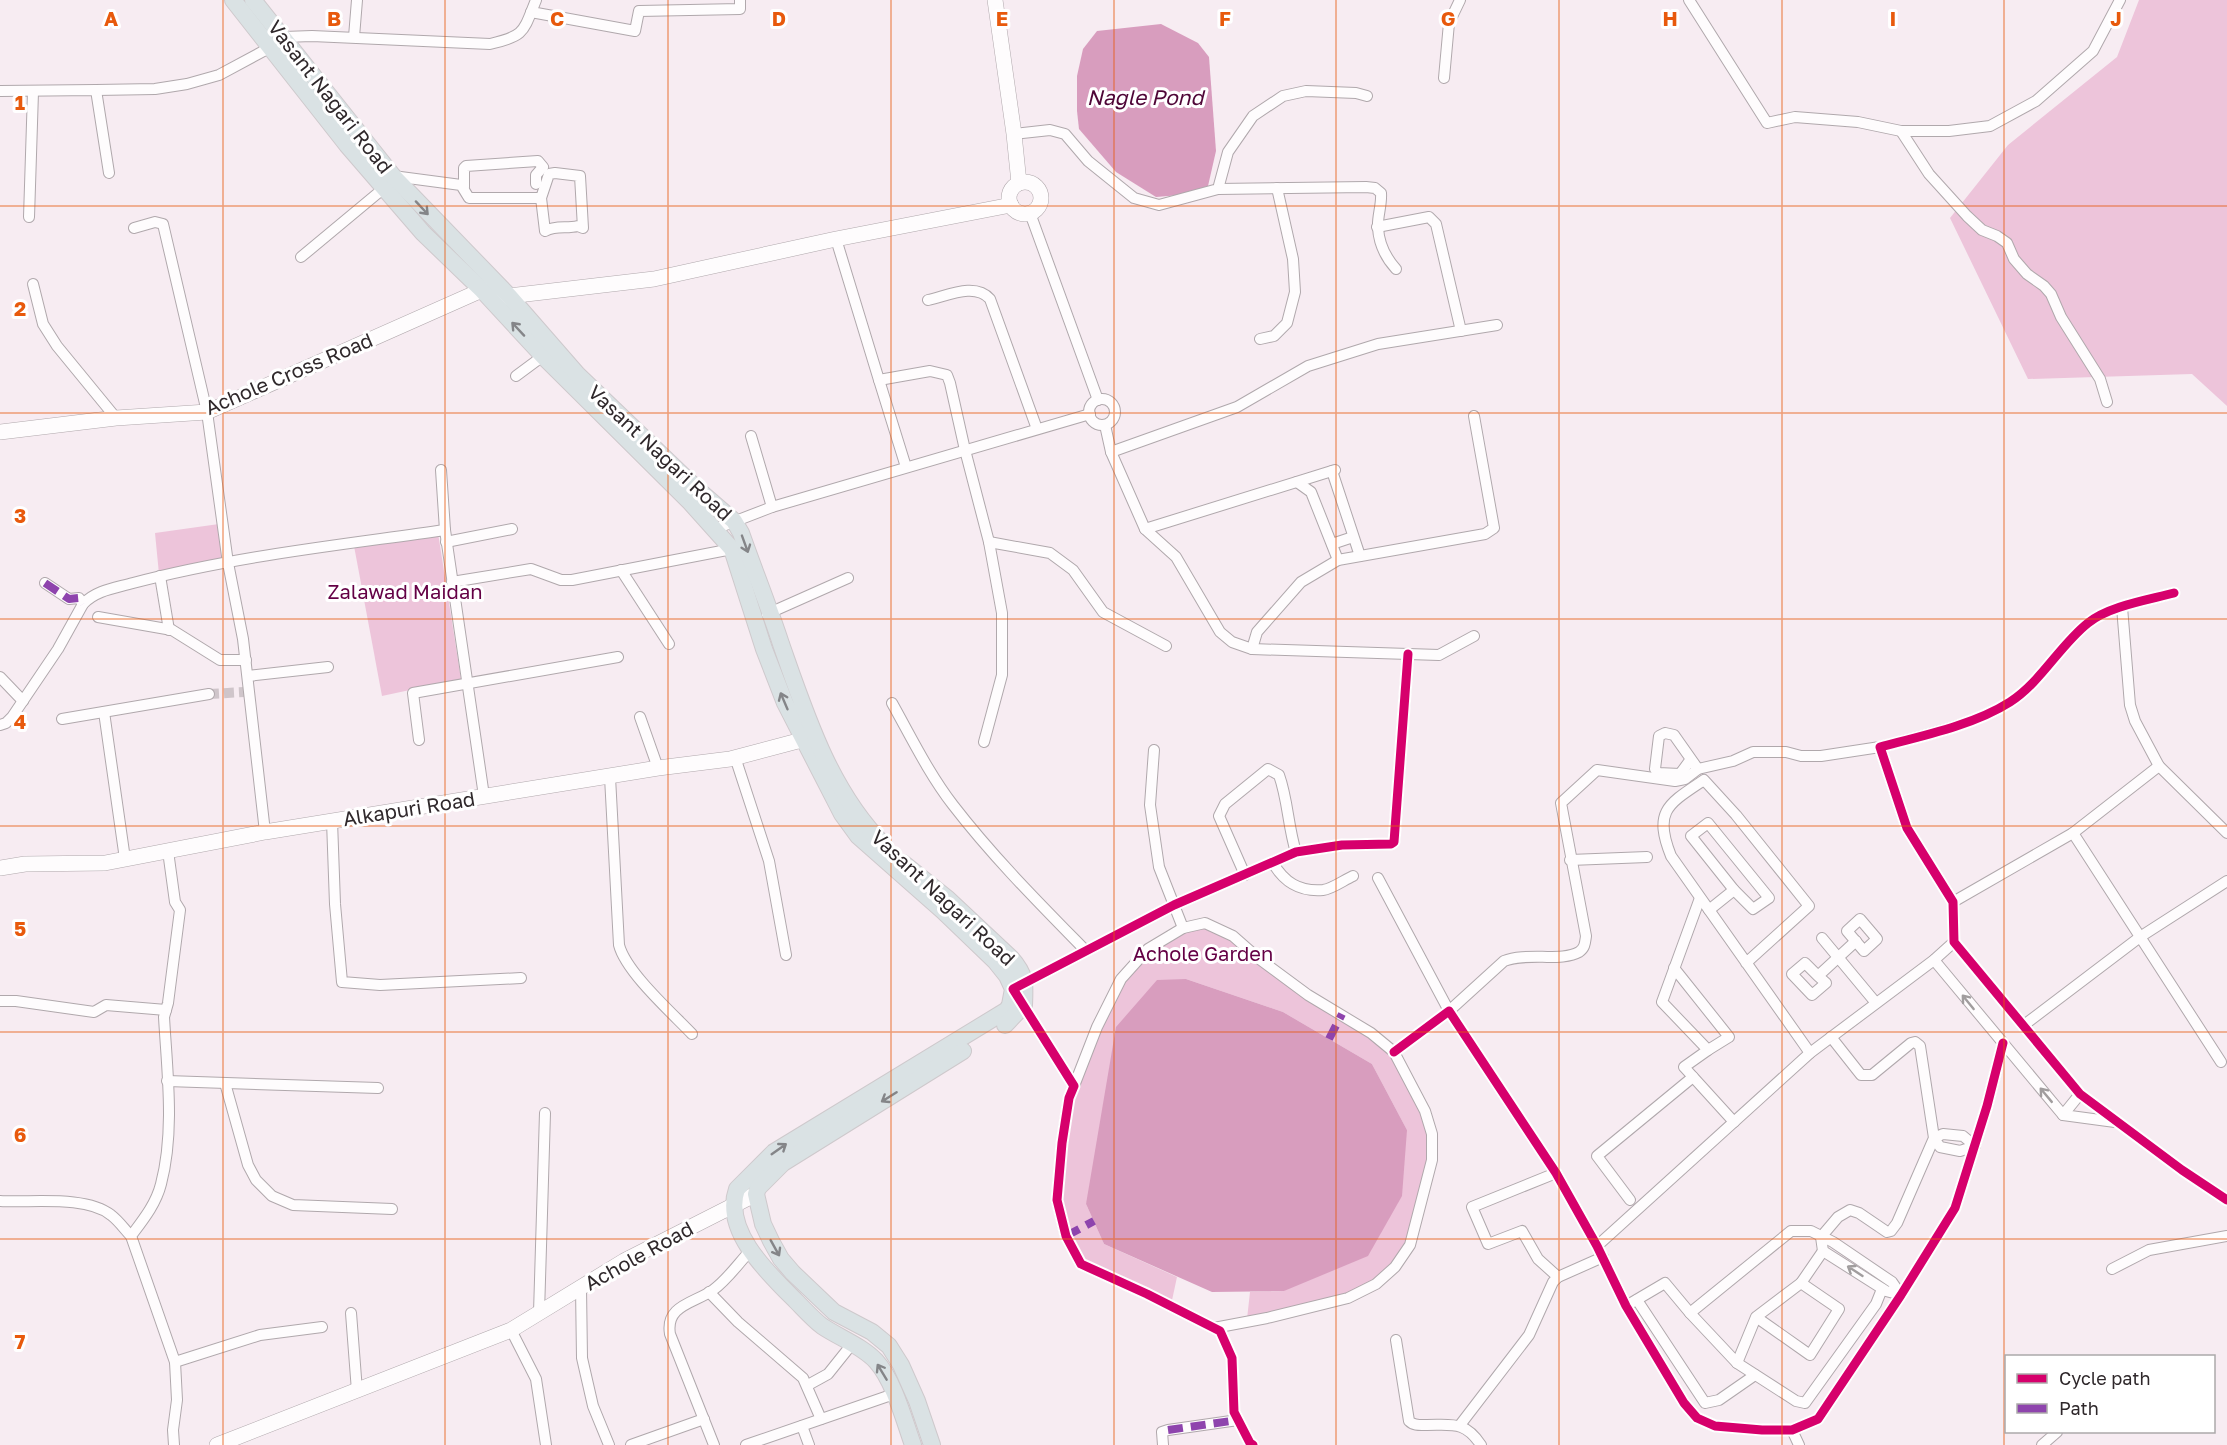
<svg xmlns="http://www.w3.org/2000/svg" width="2227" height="1445" font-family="'Golos Text',sans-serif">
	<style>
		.green { fill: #edc4da }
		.water { fill: #d89dbe }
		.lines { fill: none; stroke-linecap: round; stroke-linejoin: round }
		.street-tunnel { stroke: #cfc5ca; stroke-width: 10; stroke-dasharray: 10 5; stroke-linecap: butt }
		.street-casing { stroke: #b0a8ac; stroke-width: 12 }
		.secondary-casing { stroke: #b0a8ac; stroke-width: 16 }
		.primary-casing { stroke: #cec9cc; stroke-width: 18 }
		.street { stroke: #fefcfd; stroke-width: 10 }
		.secondary { stroke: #fefcfd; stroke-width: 15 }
		.primary { stroke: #dae2e4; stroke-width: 16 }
		.quiet { stroke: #8e44ad; stroke-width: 8; stroke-dasharray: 15 8; stroke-linecap: butt }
		.cycleway-casing { stroke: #fff; stroke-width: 13 }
		.cycleway { stroke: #d6006c; stroke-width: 9 }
		.oneway { stroke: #848588 }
		.oneway2 { stroke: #a19d9e }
		.grid { fill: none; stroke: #e8590c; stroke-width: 1.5; stroke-opacity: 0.55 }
		.labels { text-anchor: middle; stroke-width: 6; stroke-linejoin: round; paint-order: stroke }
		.street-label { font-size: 20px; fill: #2f282b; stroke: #fff }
		.park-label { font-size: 20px; fill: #640045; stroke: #fff }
		.water-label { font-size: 21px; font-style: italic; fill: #4f0637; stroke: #fff }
		.grid-label { font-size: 20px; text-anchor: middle; font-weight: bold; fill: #e8590c; stroke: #fff; stroke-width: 6; stroke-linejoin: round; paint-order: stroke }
	</style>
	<rect width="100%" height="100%" fill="#f7ecf2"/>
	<g class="green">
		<path d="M2139,0H2227V406L2192,374L2028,379L1950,218L2008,145L2117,57Z"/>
		<path d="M219,524L223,561L159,574L155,533Z"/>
		<path d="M438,533L461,679L382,696L354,546Z"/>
		<path d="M1205,923L1394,1052L1432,1134L1410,1245L1395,1267L1348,1298L1247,1319L1250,1292L1284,1291L1407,1130L1372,1064L1283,1012L1186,979L1086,1204L1104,1244L1177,1277L1171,1305L1081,1264L1057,1200L1069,1098L1121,979L1156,944Z"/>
	</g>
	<g class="water">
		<path d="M1161,24L1198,43L1209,57L1216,151L1208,186L1180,195L1156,197L1116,172L1079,129L1077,111V76L1083,49L1097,31Z"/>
		<path d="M1186,979L1283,1012L1372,1064L1407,1130L1402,1196L1368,1256L1284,1291L1212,1292L1104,1244L1086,1204L1116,1027L1157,980Z"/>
	</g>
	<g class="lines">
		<path class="street-tunnel" d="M209,694L245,692"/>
		<g class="street-casing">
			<g id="street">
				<path d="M1689,0L1767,123L1795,117L1858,122L1901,131H1949L1990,126L2036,101L2093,51L2120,0"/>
				<path d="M531,12L635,31L639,11L740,9V0"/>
				<path d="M354,37L357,0"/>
				<path d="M1444,78L1449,23L1460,0"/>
				<path d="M96,90L155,89L187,84L219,75L271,47L284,37L312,36L490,44C525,36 523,32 536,0"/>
				<path d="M0,91L96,90L109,173"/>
				<path d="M1901,131L1929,174L1967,216L1982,230L1997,236L2007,243L2014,259L2027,274L2044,286L2051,294L2061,317L2100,379L2107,402"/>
				<path d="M1014,134L1050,130L1065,134L1088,161L1134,198L1159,205L1218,189L1228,152L1253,116L1283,96L1306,91L1356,93L1367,96"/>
				<path d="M555,173L580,176L583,228L578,226C567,229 556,225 545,231L541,198L549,174Z"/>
				<path d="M393,176L461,185L469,198H541"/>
				<path d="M464,187V168L466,166L538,161L543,167L536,175V184"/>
				<path d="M1218,189L1366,187L1375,188L1381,193C1382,205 1377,217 1378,228C1379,244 1386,258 1396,269"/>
				<path d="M1030,213L1098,400"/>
				<path d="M29,217L33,92"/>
				<path d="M1377,227L1429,217L1436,224L1461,331"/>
				<path d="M134,228L155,222L163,224L207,412L228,563L243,639L265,832"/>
				<path d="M836,239L879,380L930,371L947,375L950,383L965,450L989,542L1002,613V675L984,742"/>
				<path d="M301,257L384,188"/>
				<path d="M33,284L43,324L57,346L116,418"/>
				<path d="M928,300C947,296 975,282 990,299L1037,429"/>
				<path d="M1260,339L1274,336L1287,323L1295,292L1293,259L1277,188"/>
				<path d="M516,376L543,356"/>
				<path d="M879,380L906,467"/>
				<circle cx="1102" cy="412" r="13"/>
				<path d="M1105,425L1111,452L1145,529L1176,557L1220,632L1232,642L1252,649L1439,655L1474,636"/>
				<path d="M751,436L772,507"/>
				<path d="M1111,452L1237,407L1308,366L1378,344L1497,325"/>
				<path d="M441,470L445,530"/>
				<path d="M1332,471L1360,556"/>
				<path d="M1297,482L1311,492L1338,560"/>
				<path d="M715,529L772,507L1090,414"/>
				<path d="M1145,529L1335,470"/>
				<path d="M446,542L512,529"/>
				<path d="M989,542L1050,553L1073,570L1103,612L1166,646"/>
				<path d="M1332,544L1353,537"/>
				<path d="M621,570L669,644"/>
				<path d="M160,576L169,630"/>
				<path d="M452,582L531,569L561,580H572L732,549"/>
				<path d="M45,583L69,599L79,598L83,604"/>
				<path d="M2174,593C2148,600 2109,606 2088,623C2060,645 2041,682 2010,702C1974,725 1922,736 1880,747L1907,828L1953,902L1954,942L2080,1094L2182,1170L2227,1200"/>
				<path d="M2122,607L2130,705L2135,721L2159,766L2227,833"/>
				<path d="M767,614L848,578"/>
				<path d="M98,617L172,630L220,660H246"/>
				<path d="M1252,649L1257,632L1301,582L1338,560L1485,534L1494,528L1474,416"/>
				<path d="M248,676L328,667"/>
				<path d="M0,677L23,701"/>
				<path d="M892,703C911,737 929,774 953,805C993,857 1040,904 1086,951"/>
				<path d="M104,712L125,859"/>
				<path d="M640,717L658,768"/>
				<path d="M62,719L209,694"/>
				<path d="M0,725L6,723L12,717L58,649L83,604C96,590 116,588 133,583C235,556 341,545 445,530L484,796"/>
				<path d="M419,740L413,693L618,657"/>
				<path d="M1154,750L1150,805L1159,867L1183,928"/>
				<path d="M735,757L769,861L786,955"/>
				<path d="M1691,759L1680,774L1658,773L1655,769L1659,736L1665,733L1674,735L1698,769"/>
				<path d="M610,777L619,945C626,972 671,1012 692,1034"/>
				<path d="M332,821L335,904L342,982L380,985L521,978"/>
				<path d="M1708,823L1769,898L1753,909L1734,890L1691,836Z"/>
				<path d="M2073,833L2221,1062"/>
				<path d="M168,851L175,902L180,910L168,1003L164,1017C167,1071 175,1131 161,1184C156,1204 143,1220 131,1236L175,1362L177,1400L173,1430L174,1445"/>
				<path d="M1570,860L1647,857"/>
				<path d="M1273,863C1284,882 1299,892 1323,890C1332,889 1344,880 1353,876"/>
				<path d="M1245,875L1219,816L1225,804L1268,769L1279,775C1288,800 1288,827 1296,852"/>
				<path d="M1378,878L1449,1011L1504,961C1526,952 1562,962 1579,952C1585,948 1585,943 1586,936L1561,803L1597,770L1675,781L1685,779L1698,769L1733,761L1753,752H1786L1801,756H1821L1880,747"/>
				<path d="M1700,898L1662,1002L1708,1050L1684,1067L1734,1122"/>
				<path d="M1953,902L2073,833L2159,766"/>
				<path d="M1709,910L1734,890"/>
				<path d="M1860,919L1877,939L1864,951L1847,931Z"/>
				<path d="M1822,938L1876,1003"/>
				<path d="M1934,960L2063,1115L2115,1122"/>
				<path d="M1746,963L1809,906L1736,815L1704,780C1668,804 1653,811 1671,856L1810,1053"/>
				<path d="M1674,968L1729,1037L1708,1050"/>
				<path d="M1818,976L1805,963L1792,974L1812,995L1826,983L1818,976L1856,941"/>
				<path d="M1021,985L1174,905L1296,852L1342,845L1391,844L1394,842L1408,654"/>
				<path d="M0,1001H16L94,1012L106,1005L166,1010"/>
				<path d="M1021,1002L1074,1086L1069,1098L1062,1143L1057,1200L1066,1236L1081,1264L1147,1294L1220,1331L1232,1358L1234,1412L1250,1443L1253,1445"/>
				<path d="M2024,1025L2140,937L2227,881"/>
				<path d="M1831,1037L1861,1075H1872L1911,1043L1915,1042L1920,1046L1934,1138L1897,1223L1891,1231L1887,1232L1859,1213L1850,1210L1838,1217L1821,1237L1823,1251L1886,1291L1901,1295"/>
				<path d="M1394,1052L1449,1011L1556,1173L1597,1246L1626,1306L1684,1403L1697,1418L1715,1426L1762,1430H1792L1818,1419L1901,1295L1955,1208L1987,1106L2003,1043"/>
				<path d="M167,1081L378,1088"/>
				<path d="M225,1083L248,1165L256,1180L272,1196L293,1205L392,1209"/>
				<path d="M1074,1086L1097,1027L1121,979L1148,949L1183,928L1205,923L1233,936L1258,958L1308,995L1371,1033L1394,1052L1425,1111L1432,1134V1160L1410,1245L1395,1267L1376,1284L1348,1298L1267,1318L1214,1328"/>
				<path d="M2063,1115L2080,1094"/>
				<path d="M1943,1134L1963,1136L1975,1146L1960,1151L1940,1147L1934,1138Z"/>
				<path d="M1556,1173L1472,1207L1488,1244L1522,1231L1538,1259L1558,1277"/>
				<path d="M1630,1200L1597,1156L1693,1077"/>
				<path d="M0,1201C31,1203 86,1195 111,1215C119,1221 125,1230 131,1236"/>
				<path d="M1597,1246L1810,1053L1934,960L1954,942"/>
				<path d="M2112,1269L2149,1250L2227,1236"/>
				<path d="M1801,1283L1823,1251"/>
				<path d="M581,1288L582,1358L593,1406L609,1445"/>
				<path d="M709,1292L738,1322L803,1378L821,1419"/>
				<path d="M1637,1300L1705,1403L1719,1400L1755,1375"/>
				<path d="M1626,1306L1665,1283L1690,1313L1737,1363L1796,1401L1805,1403L1876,1304L1882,1289"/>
				<path d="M351,1313L357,1391"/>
				<path d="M539,1313L545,1113"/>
				<path d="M1690,1313L1791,1231H1811L1833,1242L1892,1282L1901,1295"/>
				<path d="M511,1330L536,1379L546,1445"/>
				<path d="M1396,1340L1409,1421C1414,1426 1420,1425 1427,1425C1453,1425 1465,1421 1481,1445"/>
				<path d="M175,1362L260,1335L322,1327"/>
				<path d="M1737,1363L1756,1317L1801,1283L1839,1309L1810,1355L1756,1317"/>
				<path d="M808,1385L828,1374L852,1344"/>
				<path d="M1460,1425L1529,1335L1553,1282L1558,1277L1603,1257"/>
				<path d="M802,1426L809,1445"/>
				<path d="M1792,1430L1799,1445"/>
				<path d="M631,1445L704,1419"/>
				<path d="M714,1445L670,1334C665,1305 695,1303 713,1290C727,1280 738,1264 750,1251"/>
				<path d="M746,1445L894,1394"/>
				<path d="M1163,1445L1162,1432L1168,1430L1238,1420"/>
				<path d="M2042,1445L2057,1432"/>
			</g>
		</g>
		<g class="secondary-casing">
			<g id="secondary">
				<path d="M995,0L1014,134L1019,183"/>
				<circle cx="1025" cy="198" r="16"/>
				<path d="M501,299L509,296L654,279L836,239L1011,205"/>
				<path d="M0,432L116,418L207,412L491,286"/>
				<path d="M0,868L25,864L105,863L265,832L658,768L730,759L813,737"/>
				<path d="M217,1445L511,1330L624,1261L756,1194"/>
			</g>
		</g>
		<g class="primary-casing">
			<g id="primary">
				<path d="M233,0L347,145L423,233L482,290L543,356L689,501L732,549L764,649L785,703L842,814L858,836L943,911L995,961L1007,976L1013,989L1010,1005L1007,1010L774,1152L737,1189C722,1231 770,1275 796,1301C804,1309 813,1319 822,1326C840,1338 862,1346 876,1361C894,1381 904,1420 913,1445"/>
				<path d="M253,0L393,176L509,296L577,374L696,488L734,521L741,533C754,570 769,607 781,644C806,715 830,791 884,845"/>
				<path d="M903,863L948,899L1011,958C1026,975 1025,983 1024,1005L1005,1025"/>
				<path d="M932,1445L917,1401L901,1365L889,1346L872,1332L834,1312L793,1273L781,1259L771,1241L763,1224L756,1194L758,1188L783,1163L963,1051"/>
			</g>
		</g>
		<use href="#street" class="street"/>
		<use href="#secondary" class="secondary"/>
		<use href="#primary" class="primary"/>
		<g class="quiet">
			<path d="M45,583L69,599L79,598L83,604"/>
			<path d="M1329,1039L1342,1014"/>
			<path d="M1066,1236L1094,1221"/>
			<path d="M1168,1430L1238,1420"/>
		</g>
		<g class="cycleway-casing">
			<g id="cycleway">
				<path d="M2174,593C2148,600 2109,606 2088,623C2060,645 2041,682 2010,702C1974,725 1922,736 1880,747L1907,828L1953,902L1954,942L2080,1094L2182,1170L2227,1200"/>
				<path d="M1394,1052L1449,1011L1556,1173L1597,1246L1626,1306L1684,1403L1697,1418L1715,1426L1762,1430H1792L1818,1419L1901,1295L1955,1208L1987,1106L2003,1043"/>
				<path d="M1253,1445L1250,1443L1234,1412L1232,1358L1220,1331L1147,1294L1081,1264L1066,1236L1057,1200L1062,1143L1069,1098L1074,1086L1013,989L1174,905L1296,852L1342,845L1391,844L1394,842L1408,654"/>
			</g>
		</g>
		<use href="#cycleway" class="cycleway"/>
	</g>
	<defs><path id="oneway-shaft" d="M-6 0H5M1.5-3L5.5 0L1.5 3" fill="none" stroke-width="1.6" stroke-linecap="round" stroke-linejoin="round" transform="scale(1.5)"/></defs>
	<g class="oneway">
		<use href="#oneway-shaft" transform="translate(422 208) rotate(47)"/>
		<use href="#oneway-shaft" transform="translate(518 329) rotate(-133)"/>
		<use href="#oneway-shaft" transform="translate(745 544) rotate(70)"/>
		<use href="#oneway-shaft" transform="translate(784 701) rotate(-113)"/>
		<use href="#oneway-shaft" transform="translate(889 1097) rotate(148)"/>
		<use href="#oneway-shaft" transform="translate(779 1149) rotate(-35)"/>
		<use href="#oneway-shaft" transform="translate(775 1248) rotate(61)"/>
		<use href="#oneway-shaft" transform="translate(882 1372) rotate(-121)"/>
	</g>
	<g class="oneway2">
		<use href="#oneway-shaft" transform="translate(1968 1002) rotate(-129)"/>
		<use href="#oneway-shaft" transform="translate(2046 1095) rotate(-130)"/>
		<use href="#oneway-shaft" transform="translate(1855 1271) rotate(-147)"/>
	</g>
	<path class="grid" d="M223,0V1445M445,0V1445M668,0V1445M891,0V1445M1114,0V1445M1336,0V1445M1559,0V1445M1782,0V1445M2004,0V1445M0,206H2227M0,413H2227M0,619H2227M0,826H2227M0,1032H2227M0,1239H2227"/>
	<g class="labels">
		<g class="street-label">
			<text transform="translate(330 97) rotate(52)" y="7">Vasant Nagari Road</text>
			<text transform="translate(289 374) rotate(-23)" y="7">Achole Cross Road</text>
			<text transform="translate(660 453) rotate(43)" y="7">Vasant Nagari Road</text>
			<text transform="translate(409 809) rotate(-9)" y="7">Alkapuri Road</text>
			<text transform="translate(943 898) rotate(43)" y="7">Vasant Nagari Road</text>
			<text transform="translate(639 1256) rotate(-29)" y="7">Achole Road</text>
		</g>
		<g class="park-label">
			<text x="405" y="599">Zalawad Maidan</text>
			<text x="1203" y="961">Achole Garden</text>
		</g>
		<g class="water-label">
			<text x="1145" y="105">Nagle Pond</text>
		</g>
	</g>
	<g class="grid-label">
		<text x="111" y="26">A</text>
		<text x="334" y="26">B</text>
		<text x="557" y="26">C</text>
		<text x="779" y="26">D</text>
		<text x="1002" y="26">E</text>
		<text x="1225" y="26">F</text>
		<text x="1448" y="26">G</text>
		<text x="1670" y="26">H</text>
		<text x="1893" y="26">I</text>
		<text x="2116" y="26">J</text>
		<text x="20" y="110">1</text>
		<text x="20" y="316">2</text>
		<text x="20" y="523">3</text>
		<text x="20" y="729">4</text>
		<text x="20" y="936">5</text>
		<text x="20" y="1142">6</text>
		<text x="20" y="1349">7</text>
	</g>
	<rect x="2005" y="1355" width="210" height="78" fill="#ffffff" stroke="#aca9aa" stroke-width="1.5"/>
	<rect x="2017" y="1374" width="30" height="9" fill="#d6006c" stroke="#aca9aa" stroke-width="1.5"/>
	<text x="2059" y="1385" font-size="18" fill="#2f282b">Cycle path</text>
	<rect x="2017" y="1404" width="30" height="9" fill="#8e44ad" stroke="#aca9aa" stroke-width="1.5"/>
	<text x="2059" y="1415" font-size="18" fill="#2f282b">Path</text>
</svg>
